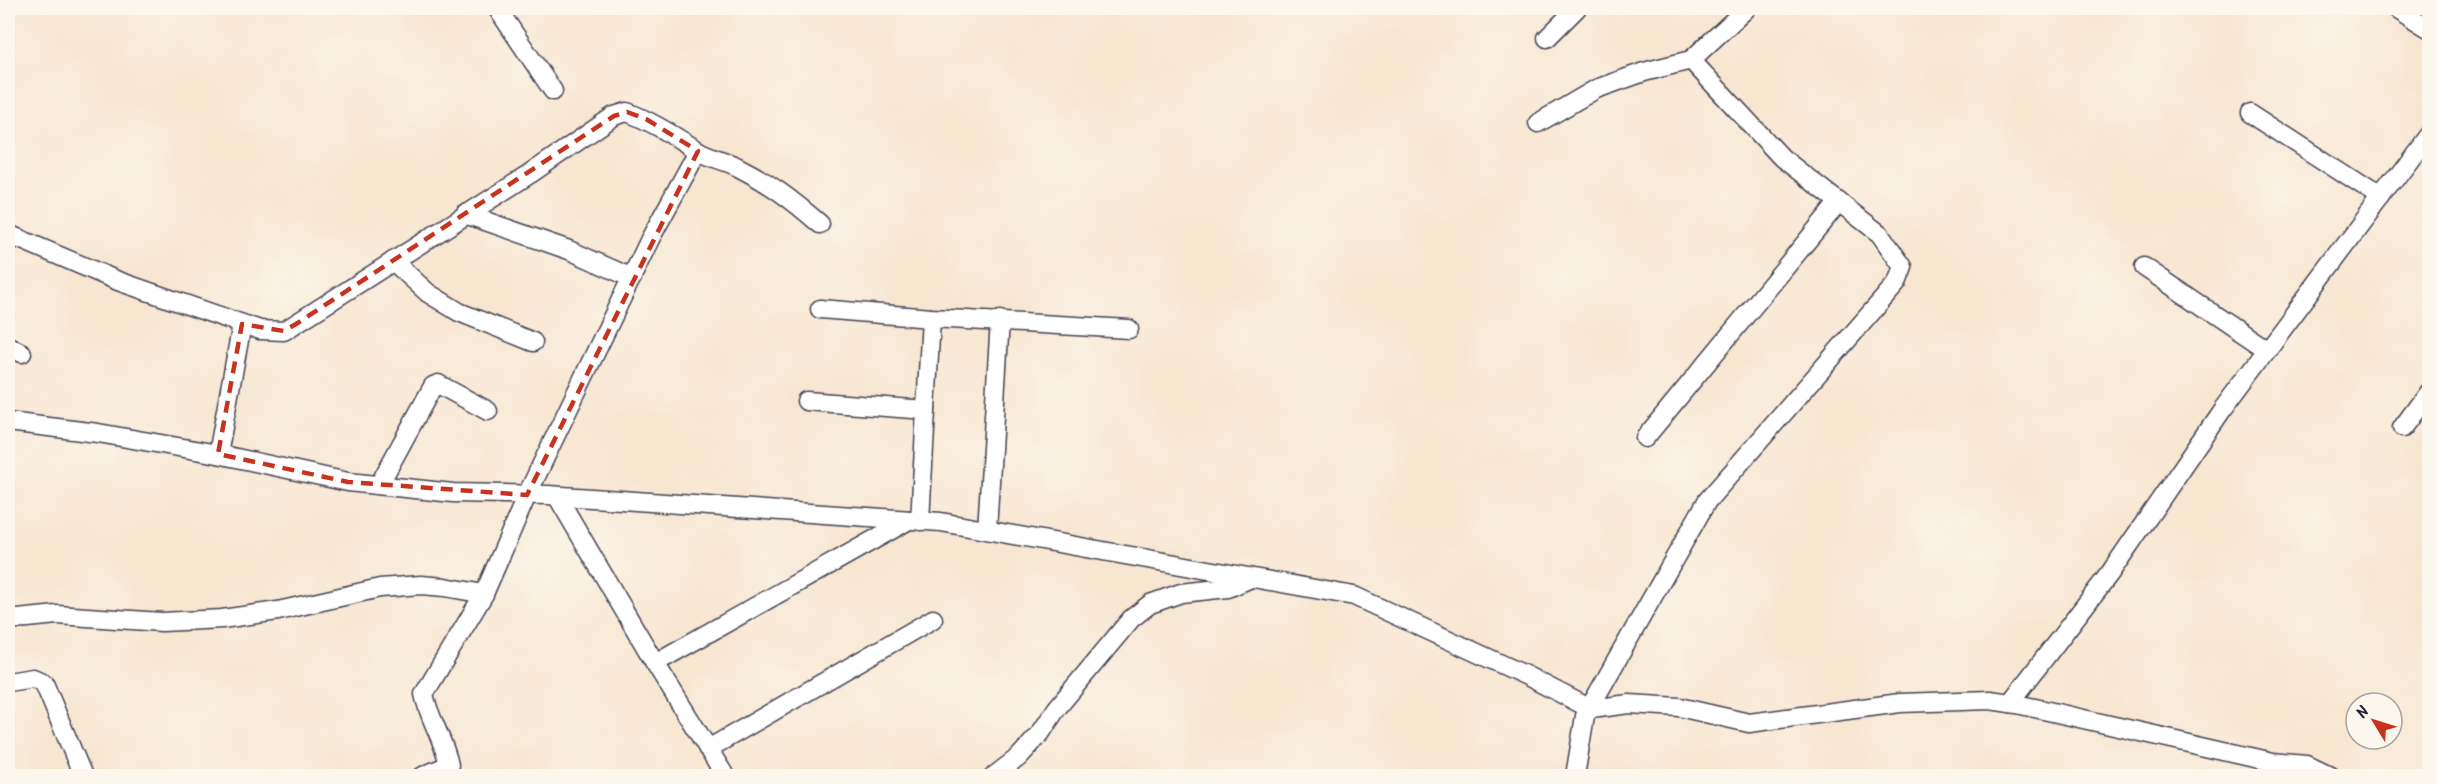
<svg xmlns="http://www.w3.org/2000/svg" width="2437" height="784" font-family="Kalam,sans-serif">
	<style>
		.lines { fill: none; stroke-linecap: round; stroke-linejoin: round }
		.street-casing { stroke: #423f51; stroke-width: 21 }
		.street { stroke: #fff; stroke-width: 18 }
		.marked { fill: none; stroke: #c8321e; stroke-width: 4.5; stroke-dasharray: 12 8; stroke-linejoin: round }
	</style>
	<rect width="100%" height="100%" fill="#fbf7ec"/>
	<filter id="ink" filterUnits="userSpaceOnUse"><feTurbulence type="fractalNoise" baseFrequency=".0167" numOctaves="2"/><feDisplacementMap in="SourceGraphic" scale="12" xChannelSelector="R" yChannelSelector="G"/><feConvolveMatrix kernelMatrix="1 2 1 2 8 2 1 2 1" color-interpolation-filters="sRGB"/></filter>
	<filter id="wash" filterUnits="userSpaceOnUse"><feTurbulence type="fractalNoise" baseFrequency=".008" numOctaves="4" result="noise"/><feDisplacementMap in="SourceGraphic" scale="24" xChannelSelector="R" yChannelSelector="G"/><feGaussianBlur stdDeviation="1.35" result="paint"/><feColorMatrix in="noise" values="0 0 0 0 0 0 0 0 0 0 0 0 0 0 0 0 0 1.4 0 .05"/><feComposite in="paint" operator="in"/></filter>
	<g filter="url(#wash)">
		<rect width="100%" height="100%" fill="#f7e6d0"/>
	</g>
	<g filter="url(#ink)">
		<g class="lines">
			<g class="street-casing">
				<g id="street">
					<path d="M497,8L553,91"/>
					<path d="M2396,8L2430,29"/>
					<path d="M1547,38L1577,8"/>
					<path d="M2250,113L2381,198"/>
					<path d="M1538,123L1596,89L1644,72L1691,60"/>
					<path d="M465,214L569,250L632,278"/>
					<path d="M8,234L118,281L260,330L284,331L530,174L614,116L627,112C653,122 674,136 697,150C708,157 723,160 736,166C770,183 791,199 820,224"/>
					<path d="M393,261L428,293L459,312L533,342"/>
					<path d="M2144,267L2267,350"/>
					<path d="M820,309L931,318L1129,329"/>
					<path d="M8,346L22,353"/>
					<path d="M806,401L926,410"/>
					<path d="M8,422L98,433L218,454L348,482L453,493L548,495L941,522L1354,596L1527,676L1591,709L1629,704L1679,707L1749,723L1900,703L1990,700L2017,704L2273,762L2307,765L2330,776"/>
					<path d="M2402,428L2430,390"/>
					<path d="M1645,438L1839,202"/>
					<path d="M218,454L242,324"/>
					<path d="M379,485L433,386L438,384L488,411"/>
					<path d="M557,496L655,663L725,776"/>
					<path d="M920,521L931,318"/>
					<path d="M987,530L1000,320"/>
					<path d="M8,620L57,615L162,622L222,619L278,611L380,588L421,585L445,587L484,594"/>
					<path d="M655,663L909,520"/>
					<path d="M8,682L33,678L44,683L83,776"/>
					<path d="M2010,703L2110,573L2222,410L2430,132"/>
					<path d="M708,749L933,619"/>
					<path d="M423,776L449,765C444,740 429,719 424,694L484,594L527,495L650,239L698,151"/>
					<path d="M994,776L1019,757L1040,734L1057,708L1131,619L1150,604L1181,593L1228,588L1251,578"/>
					<path d="M1575,776L1585,716L1707,501L1897,283L1903,267L1880,234L1782,158L1691,60L1747,8"/>
				</g>
			</g>
			<use href="#street" class="street"/>
		</g>
	</g>
	<path class="marked" d="M627,112L646,119L698,151L527,495L348,482L218,454L242,324L284,331L296,324L614,116Z"/>
	<rect width="2437" height="784" fill="none" stroke="#fbf7ec" stroke-width="30"/>
	<g transform="translate(2374 721) rotate(308)"><circle r="28" fill="#fbf7ec" stroke="#a4a2a5" stroke-width="1.5"/>
	<path d="M0-4.5L10 22L0 15L-10 22Z" fill="#c8321e"/>
	<text y="-9" font-size="16" font-weight="bold" text-anchor="middle" fill="#22223b">N</text>
	</g>
</svg>
